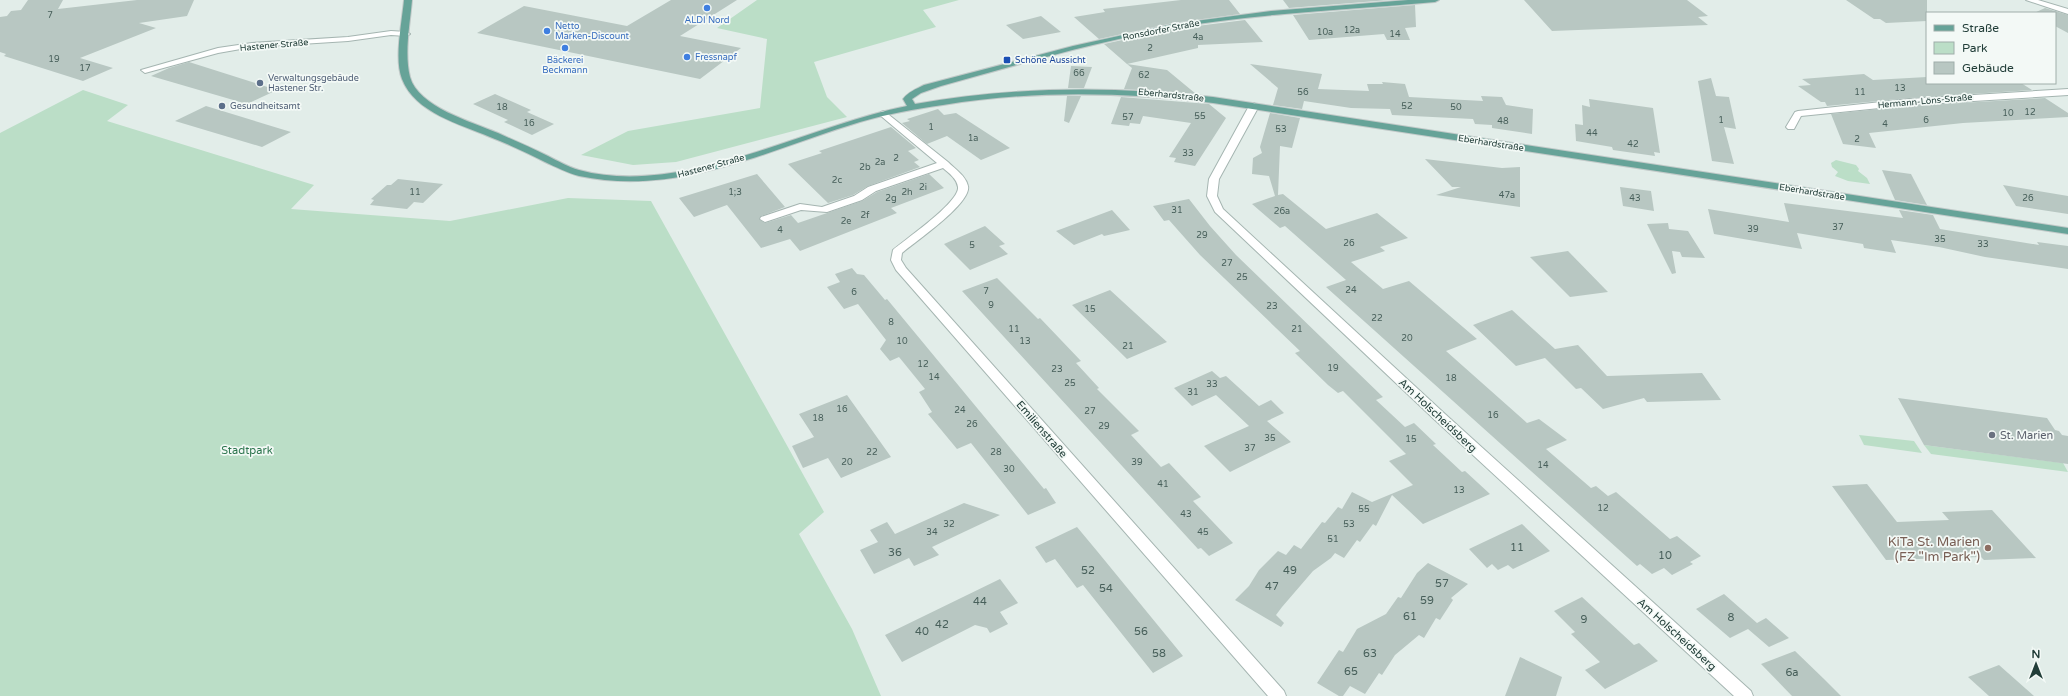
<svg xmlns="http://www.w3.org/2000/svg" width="2068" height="696" font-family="'Varela Round',sans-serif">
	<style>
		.green { fill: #bbdec7 }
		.building { fill: #b8c7c2 }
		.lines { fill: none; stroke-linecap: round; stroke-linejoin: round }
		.minor-casing { stroke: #a5b5b1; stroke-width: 2 }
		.major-casing { stroke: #c1c9c8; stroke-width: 2 }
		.minor { fill: #fff; fill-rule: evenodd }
		.major { fill: #66a398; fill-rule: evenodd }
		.shop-dot { fill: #3f7fe0; stroke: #f3f9f6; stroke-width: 1.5 }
		.transit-dot { fill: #1a4fb4; stroke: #f3f9f6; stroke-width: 1.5 }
		.service-dot { fill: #5c6f8a; stroke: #f3f9f6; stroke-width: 1.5 }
		.worship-dot { fill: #6b7280; stroke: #f3f9f6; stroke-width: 1.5 }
		.education-dot { fill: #8d6e63; stroke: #f3f9f6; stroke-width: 1.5 }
		.labels { text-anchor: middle; stroke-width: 3.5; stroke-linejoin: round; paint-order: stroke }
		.number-label { font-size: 9px; fill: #48605b }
		.far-shop-label { font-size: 9px; fill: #366cbe; stroke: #f3f9f6 }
		.far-street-label { font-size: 9px; fill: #223e39; stroke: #f3f9f6 }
		.far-transit-label { font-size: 9px; fill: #164399; stroke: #f3f9f6; text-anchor: start }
		.far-service-label { font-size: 9px; fill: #4e5e75; stroke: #f3f9f6; text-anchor: start }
		.street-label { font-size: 11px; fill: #223e39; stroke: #f3f9f6 }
		.worship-label { font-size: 11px; fill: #5b616d; stroke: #f3f9f6; text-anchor: start }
		.park-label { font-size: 11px; fill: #2c754e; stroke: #f3f9f6 }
		.near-number-label { font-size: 11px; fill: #48605b }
		.near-education-label { font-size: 13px; fill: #785e54; stroke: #f3f9f6; text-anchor: end }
	</style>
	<rect width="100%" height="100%" fill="#e2ede9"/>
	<g class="green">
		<path d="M757,0H959L923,10L936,27L814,62L827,97L847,117L676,162L633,165L581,155L628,131L760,108L767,39L717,28Z"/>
		<path d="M83,90L128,105L107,121L314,185L291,209L450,221L568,198L651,201L824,512L799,534L852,629L881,696H0V133Z"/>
		<path d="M1836,160L1856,165L1859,169L1858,171L1867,178L1870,184L1848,181L1835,176L1838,172L1832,167L1831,163Z"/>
		<path d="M1859,435L1914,441L1922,453L1864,445Z"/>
		<path d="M1924,445L2063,463L2068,472L1931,454Z"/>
	</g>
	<g class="building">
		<path d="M28,0H63L58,9L137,0H194L187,16L139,23L156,28L80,58L113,68L83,81L4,56L6,54L0,52V17L7,16L11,11L21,10Z"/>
		<path d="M671,0H737L680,36L741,48L700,79L477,33L524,6L627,26Z"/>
		<path d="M1181,0H1229L1240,14L1173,23L1099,39L1074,17L1105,12L1103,9Z"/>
		<path d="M1283,0H1389L1289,8Z"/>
		<path d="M1524,0H1687L1708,16L1698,17L1708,25L1552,31Z"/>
		<path d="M1846,0H1927V21L1886,23L1880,19H1874Z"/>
		<path d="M1415,5L1416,27L1405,28L1410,40H1387L1384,34L1309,40L1293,15Z"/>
		<path d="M2045,8L2068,15V33L2055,26V13H2034Z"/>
		<path d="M1041,16L1061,32L1023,39L1006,25Z"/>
		<path d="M1245,20L1263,42L1198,45V48L1127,64L1104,44L1173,29Z"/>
		<path d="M189,62L277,90L247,104L151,76L169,68Z"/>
		<path d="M1127,64L1167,70L1196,94L1124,89L1132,68Z"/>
		<path d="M1250,64L1322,74L1318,89L1369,91L1367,84H1383L1382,82L1405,84L1409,97L1483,101L1481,96L1502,97L1506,105L1533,109L1532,134L1492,128V125L1475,124L1473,119L1392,115L1390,109L1351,108L1304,101L1302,109L1273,105L1278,88Z"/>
		<path d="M1071,66L1092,67L1084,88H1068Z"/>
		<path d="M1864,74L1873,80L1927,77V83H2021L2032,90L1909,98L1827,106L1825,102H1821L1798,86L1811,85L1802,79Z"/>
		<path d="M1711,78L1716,96L1729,97L1736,129L1724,127L1734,164L1712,161L1698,81Z"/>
		<path d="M495,94L531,110L527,112L554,124L532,135L504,122L508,120L473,104Z"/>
		<path d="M1067,96H1081L1069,123L1064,121Z"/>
		<path d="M1121,97L1209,104L1226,118L1195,166L1174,162L1176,158L1169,157L1191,123L1143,116L1140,124L1130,123L1129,126L1111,124Z"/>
		<path d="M2045,98L2068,113V117L1963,123L1869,133L1876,148L1843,144L1831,114L1909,106Z"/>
		<path d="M1589,99L1653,108L1660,153L1654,152L1655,156L1613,150L1612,147L1576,141L1575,124L1583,125L1582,105L1590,107Z"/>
		<path d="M206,106L291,132L262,147L175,121Z"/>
		<path d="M938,109L944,115L956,113L1010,148L981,160L947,136L927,144L902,123L910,121L907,119Z"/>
		<path d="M1270,113L1300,118L1292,148L1280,146L1278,195L1283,194L1326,229L1377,213L1408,238L1380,247L1385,251L1351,262L1383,289L1409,281L1477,339L1446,351L1527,423L1539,419L1567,440L1546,449L1591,488L1596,486L1608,496L1616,492L1670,539L1677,536L1701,556L1690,562L1693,564L1672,575L1664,568L1652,574L1640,564L1637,566L1326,287L1346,280L1285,226L1280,228L1252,204L1275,196L1269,176L1252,174L1253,158L1262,153L1260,147Z"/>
		<path d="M891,127L916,148L908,151L919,160L914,162L920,167L868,186L853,195L828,203L788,164L822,153L819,151Z"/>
		<path d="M1425,159L1502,168L1520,167V207L1436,195L1461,187H1452Z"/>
		<path d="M1882,170L1911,174L1927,205L1895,200Z"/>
		<path d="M757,174L785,207L761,216L759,219L765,223L791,215L798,223L862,201L877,192L929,174L944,188L891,208L897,213L800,251L790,239L761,248L727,205L694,217L679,198Z"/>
		<path d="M398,179L443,184L423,203L414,202L407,209L370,205L374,200L371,199L387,185H391Z"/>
		<path d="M2003,185L2068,196V214L2016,206Z"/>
		<path d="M1620,187L1651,191L1654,211L1623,206Z"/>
		<path d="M1189,199L1210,226L1236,255L1383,397L1376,400L1405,427L1414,423L1436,444L1433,445L1462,472L1465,471L1490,494L1423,524L1392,495L1376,526L1373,524L1360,542L1357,540L1344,558L1335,553L1331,558L1313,571L1282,607L1276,615L1284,623L1281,627L1235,600L1249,586L1259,570L1278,551L1286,555L1294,545L1301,549L1322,522L1325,523L1338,507L1342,509L1352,492L1372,502L1413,485L1389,461L1406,454L1343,391L1338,393L1328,385L1295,353L1300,351L1200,255L1169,220L1164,221L1153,206Z"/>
		<path d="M1784,203L1903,218L1899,210L1933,215L1940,229L2039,245L2037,242L2068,246V269L1985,257L1939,247L1891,240L1896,253L1864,248L1863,244L1797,233L1802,249L1714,234L1708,209L1789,222Z"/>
		<path d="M1112,210L1130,230L1104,236L1102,234L1074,245L1056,231Z"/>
		<path d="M1668,223L1669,229L1688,231L1705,258L1682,257L1680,252L1672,251L1676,273L1672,274L1647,224Z"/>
		<path d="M985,226L1005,244L999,246L1008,254L970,270L944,244Z"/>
		<path d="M1568,251L1608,292L1570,297L1530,257Z"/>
		<path d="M852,268L857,274L864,275L885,300L887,299L1044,489L1046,488L1056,503L1028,515L971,443L957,449L928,414L932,412L919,392L925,389L899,357L890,361L880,349L886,340L858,304L844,309L827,287L840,282L835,274Z"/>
		<path d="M997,278L1038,319L1040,318L1081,361L1076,363L1099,388L1097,389L1139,431L1131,435L1161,467L1169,463L1201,497L1193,501L1233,543L1209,556L1201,548L1198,549L962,291Z"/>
		<path d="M1110,290L1146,323L1167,342L1127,359L1072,305Z"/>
		<path d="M1512,310L1555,349L1578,345L1607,376L1702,373L1721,400L1647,402L1644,398L1603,409L1581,388L1576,389L1545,358L1516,366L1473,325Z"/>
		<path d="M1212,371L1220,378L1226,376L1259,406L1271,400L1284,413L1267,421L1291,442L1230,472L1204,446L1249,426L1216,395L1192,406L1174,388Z"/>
		<path d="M847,395L891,457L841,478L828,458L803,468L792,446L814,437L799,414Z"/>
		<path d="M1898,398L2047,418L2055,430L2059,431L2062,435L2068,436V464L1924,445Z"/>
		<path d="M1867,484L1897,522L1949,520L1942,512L1992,510L2036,558L1984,560L1981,557L1886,560L1832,486Z"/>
		<path d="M964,503L1000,515L932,547L939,555L914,566L909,558L874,574L860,550L878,542L870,530L887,522L895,534Z"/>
		<path d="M1522,524L1550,551L1513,569L1508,565L1498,570L1492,564L1487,568L1469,549Z"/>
		<path d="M1077,527L1097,551L1183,656L1153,673L1083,585L1077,588L1055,559L1046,563L1035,547Z"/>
		<path d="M1428,563L1468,584L1451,598L1453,600L1440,620L1436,618L1424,638L1419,635L1395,655L1382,675L1379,673L1365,694L1350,686L1343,696H1339L1317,683L1339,650L1343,652L1357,629L1386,614L1398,597L1401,598L1417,573Z"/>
		<path d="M1000,579L1018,603L1000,612L1008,624L990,633L987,628L975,625L902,662L885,635Z"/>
		<path d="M1724,594L1757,623L1766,618L1789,638L1769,647L1748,629L1730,638L1696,609Z"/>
		<path d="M1582,597L1634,645L1639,643L1658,661L1605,689L1585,670L1600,662L1571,634L1575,632L1554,611Z"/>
		<path d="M1795,651L1824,679L1841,696H1792L1761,664Z"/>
		<path d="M1520,657L1562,677L1556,696H1505Z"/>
		<path d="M1999,665L2034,696H1989L1968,677Z"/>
	</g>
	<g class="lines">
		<g class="minor-casing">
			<g id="minor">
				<path d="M2026,0H2038L2068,9V14Z"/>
				<path d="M391,31L406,32L410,34L406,36L391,35L348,41L252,47L218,53L145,73L141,70L218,48L252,43L348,37Z"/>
				<path d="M2068,89V95L1909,105L1801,116L1794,129H1788L1786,127L1795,112L1798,111L1909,99Z"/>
				<path d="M1254,103L1259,106L1219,179L1217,196L1223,209L1445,414L1751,691L1753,696H1734L1435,420L1215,212L1207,196L1209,179L1249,106Z"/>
				<path d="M884,111L948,162C955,169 966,176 968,186C972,203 915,242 902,253L901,260L906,268L1284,691L1286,696H1268L896,270L891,260L893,250C906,239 960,202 958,187C957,179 949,173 943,168L876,191L862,200L827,212L801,210L765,222L760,219L761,217L800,204L822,207L854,196L868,187L937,163L881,116V112Z"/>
			</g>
		</g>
		<g class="major-casing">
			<path id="major" d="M404,0H412C410,24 404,53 410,77C418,107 472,122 498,133C515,141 532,148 548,156C558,161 568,167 579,170C682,198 805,126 907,106L903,99C908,92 916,89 924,85L1073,46L1173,24L1271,11L1408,0H1439L1435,2C1348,10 1259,13 1173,28C1094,42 1017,65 941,86L921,93L912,99L915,104C1015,86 1113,86 1213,97L2068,228V234L1213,103C1123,92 1033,90 943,105C915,109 887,114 860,122C767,150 679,197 579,176C567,173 556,167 545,162C527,153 508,144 490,137C460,124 415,113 402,79C394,59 402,22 404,0Z"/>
		</g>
		<use href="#minor" class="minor"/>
		<use href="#major" class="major"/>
	</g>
	<g class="shop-dot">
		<circle cx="707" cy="8" r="4"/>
		<circle cx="547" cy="31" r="4"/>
		<circle cx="565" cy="48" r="4"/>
		<circle cx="687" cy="57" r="4"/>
	</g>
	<rect class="transit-dot" x="1003" y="56" width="8" height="8" rx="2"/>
	<g class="service-dot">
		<circle cx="260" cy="83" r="4"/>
		<circle cx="222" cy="106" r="4"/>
	</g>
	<circle class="worship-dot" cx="1992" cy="435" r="4"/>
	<circle class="education-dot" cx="1988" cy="548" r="4"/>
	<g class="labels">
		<g class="number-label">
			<text x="50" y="18">7</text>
			<text x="1352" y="33">12a</text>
			<text x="1325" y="35">10a</text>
			<text x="1395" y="37">14</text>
			<text x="1198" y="40">4a</text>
			<text x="1150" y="51">2</text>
			<text x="54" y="62">19</text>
			<text x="85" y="71">17</text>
			<text x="1079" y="76">66</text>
			<text x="1144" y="78">62</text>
			<text x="1900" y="91">13</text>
			<text x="1303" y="95">56</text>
			<text x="1860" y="95">11</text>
			<text x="1407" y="109">52</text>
			<text x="502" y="110">18</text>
			<text x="1456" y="110">50</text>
			<text x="2030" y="115">12</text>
			<text x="2008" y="116">10</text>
			<text x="1200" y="119">55</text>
			<text x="1128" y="120">57</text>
			<text x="1721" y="123">1</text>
			<text x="1926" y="123">6</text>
			<text x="1503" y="124">48</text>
			<text x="529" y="126">16</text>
			<text x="1885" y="127">4</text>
			<text x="931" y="130">1</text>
			<text x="1281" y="132">53</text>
			<text x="1592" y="136">44</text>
			<text x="973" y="141">1a</text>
			<text x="1857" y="142">2</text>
			<text x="1633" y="147">42</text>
			<text x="1188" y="156">33</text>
			<text x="896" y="161">2</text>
			<text x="880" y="165">2a</text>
			<text x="865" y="170">2b</text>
			<text x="837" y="183">2c</text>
			<text x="923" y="190">2i</text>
			<text x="415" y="195">11</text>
			<text x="735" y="195">1;3</text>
			<text x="907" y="195">2h</text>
			<text x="1507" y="198">47a</text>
			<text x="891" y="201">2g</text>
			<text x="1635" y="201">43</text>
			<text x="2028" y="201">26</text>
			<text x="1177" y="213">31</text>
			<text x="1282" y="214">26a</text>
			<text x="865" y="218">2f</text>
			<text x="846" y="224">2e</text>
			<text x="1838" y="230">37</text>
			<text x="1753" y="232">39</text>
			<text x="780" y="233">4</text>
			<text x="1202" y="238">29</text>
			<text x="1940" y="242">35</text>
			<text x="1349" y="246">26</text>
			<text x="1983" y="247">33</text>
			<text x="972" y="248">5</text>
			<text x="1227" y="266">27</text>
			<text x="1242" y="280">25</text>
			<text x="1351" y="293">24</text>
			<text x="986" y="294">7</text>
			<text x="854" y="295">6</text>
			<text x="991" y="308">9</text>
			<text x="1272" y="309">23</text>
			<text x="1090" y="312">15</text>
			<text x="1377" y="321">22</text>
			<text x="891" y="325">8</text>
			<text x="1014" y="332">11</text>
			<text x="1297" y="332">21</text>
			<text x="1407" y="341">20</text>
			<text x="902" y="344">10</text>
			<text x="1025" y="344">13</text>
			<text x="1128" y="349">21</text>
			<text x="923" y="367">12</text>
			<text x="1333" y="371">19</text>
			<text x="1057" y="372">23</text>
			<text x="934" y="380">14</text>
			<text x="1451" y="381">18</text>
			<text x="1070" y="386">25</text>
			<text x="1212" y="387">33</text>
			<text x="1193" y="395">31</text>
			<text x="842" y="412">16</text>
			<text x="960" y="413">24</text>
			<text x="1090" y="414">27</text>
			<text x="1493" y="418">16</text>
			<text x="818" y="421">18</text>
			<text x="972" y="427">26</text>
			<text x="1104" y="429">29</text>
			<text x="1270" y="441">35</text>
			<text x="1411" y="442">15</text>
			<text x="1250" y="451">37</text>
			<text x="872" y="455">22</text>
			<text x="996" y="455">28</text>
			<text x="847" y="465">20</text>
			<text x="1137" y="465">39</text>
			<text x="1543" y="468">14</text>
			<text x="1009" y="472">30</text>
			<text x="1163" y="487">41</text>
			<text x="1459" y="493">13</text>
			<text x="1603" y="511">12</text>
			<text x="1364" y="512">55</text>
			<text x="1186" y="517">43</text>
			<text x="949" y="527">32</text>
			<text x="1349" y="527">53</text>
			<text x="932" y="535">34</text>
			<text x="1203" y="535">45</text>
			<text x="1333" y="542">51</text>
		</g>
		<g class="far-shop-label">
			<text x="707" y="23">ALDI Nord</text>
			<text x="555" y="29" text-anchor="start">Netto<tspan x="555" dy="10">Marken-Discount</tspan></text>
			<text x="695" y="60" text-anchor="start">Fressnapf</text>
			<text x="565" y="63">Bäckerei<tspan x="565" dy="10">Beckmann</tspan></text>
		</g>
		<g class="far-street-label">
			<text transform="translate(1161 30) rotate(-11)" y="3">Ronsdorfer Straße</text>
			<text transform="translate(274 45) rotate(-5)" y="3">Hastener Straße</text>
			<text transform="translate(1171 95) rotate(6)" y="3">Eberhardstraße</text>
			<text transform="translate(1925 101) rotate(-5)" y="3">Hermann-Löns-Straße</text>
			<text transform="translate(1491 143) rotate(9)" y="3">Eberhardstraße</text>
			<text transform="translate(711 166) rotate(-15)" y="3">Hastener Straße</text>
			<text transform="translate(1812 192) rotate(9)" y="3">Eberhardstraße</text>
		</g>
		<g class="far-transit-label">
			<text x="1015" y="63">Schöne Aussicht</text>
		</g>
		<g class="far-service-label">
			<text x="268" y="81">Verwaltungsgebäude<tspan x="268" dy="10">Hastener Str.</tspan></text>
			<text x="230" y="109">Gesundheitsamt</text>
		</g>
		<g class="street-label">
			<text transform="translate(1438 415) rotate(43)" y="4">Am Holscheidsberg</text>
			<text transform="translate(1042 429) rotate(49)" y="4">Emilienstraße</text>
			<text transform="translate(1677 634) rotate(42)" y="4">Am Holscheidsberg</text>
		</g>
		<g class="worship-label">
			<text x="2000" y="439">St. Marien</text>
		</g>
		<g class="park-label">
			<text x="247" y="454">Stadtpark</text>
		</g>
		<g class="near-number-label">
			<text x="1517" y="551">11</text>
			<text x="895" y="556">36</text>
			<text x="1665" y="559">10</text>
			<text x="1088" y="574">52</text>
			<text x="1290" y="574">49</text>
			<text x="1442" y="587">57</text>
			<text x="1272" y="590">47</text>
			<text x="1106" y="592">54</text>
			<text x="1427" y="604">59</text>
			<text x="980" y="605">44</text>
			<text x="1410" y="620">61</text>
			<text x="1731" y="621">8</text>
			<text x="1584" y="623">9</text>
			<text x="942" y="628">42</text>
			<text x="922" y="635">40</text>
			<text x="1141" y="635">56</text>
			<text x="1159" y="657">58</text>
			<text x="1370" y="657">63</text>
			<text x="1351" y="675">65</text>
			<text x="1792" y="676">6a</text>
		</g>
		<g class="near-education-label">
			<text x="1980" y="546">KiTa St. Marien<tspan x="1980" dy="15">(FZ "Im Park")</tspan></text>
		</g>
	</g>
	<rect x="1926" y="12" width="130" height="72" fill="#f3f9f6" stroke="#9faeaa"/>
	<rect x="1934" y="25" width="20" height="6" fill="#66a398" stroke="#9faeaa"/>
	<text x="1962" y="32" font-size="12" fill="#223e39">Straße</text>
	<rect x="1934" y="42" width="20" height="12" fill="#bbdec7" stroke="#9faeaa"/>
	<text x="1962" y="52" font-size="12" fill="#223e39">Park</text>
	<rect x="1934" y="62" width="20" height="12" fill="#b8c7c2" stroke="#9faeaa"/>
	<text x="1962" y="72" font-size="12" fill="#223e39">Gebäude</text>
	<g transform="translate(2036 664)" stroke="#f3f9f6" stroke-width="3" paint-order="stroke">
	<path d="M0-3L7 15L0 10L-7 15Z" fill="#223e39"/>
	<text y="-6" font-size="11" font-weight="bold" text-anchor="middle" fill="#223e39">N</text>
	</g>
</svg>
